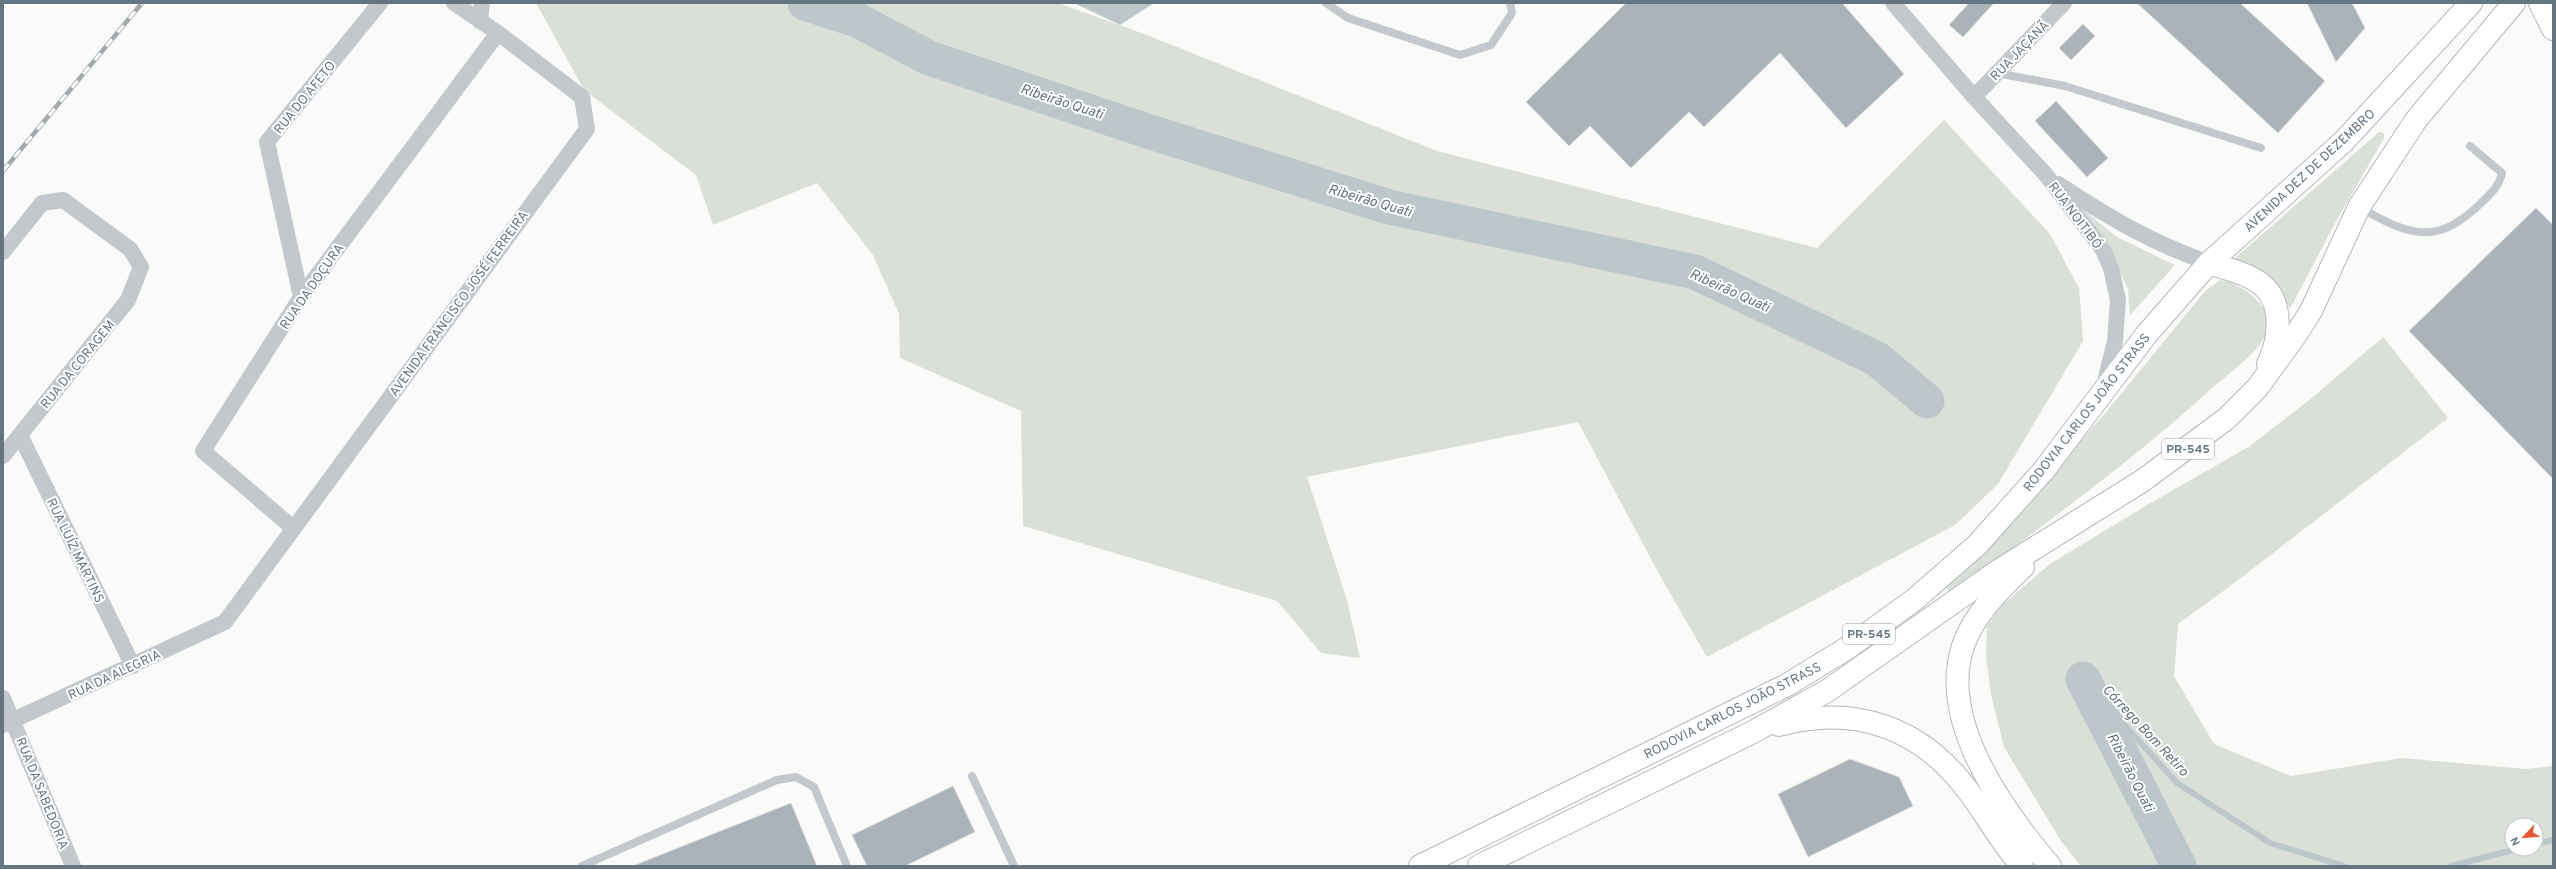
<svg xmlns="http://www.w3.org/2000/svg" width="2556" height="869" font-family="Overpass,sans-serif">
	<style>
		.green { fill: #dadfd7; fill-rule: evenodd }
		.water { fill: #bbc7cb }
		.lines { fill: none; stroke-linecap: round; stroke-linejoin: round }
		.stream { stroke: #bbc7cb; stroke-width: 6 }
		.river { stroke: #bbc7cb; stroke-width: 35 }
		.building { fill: #aab3b9; stroke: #dcdcda }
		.highway-casing { stroke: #b4b9bd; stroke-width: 24 }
		.lane { stroke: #c3c8cc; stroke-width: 8 }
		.street { stroke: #c3c8cc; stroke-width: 16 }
		.highway { stroke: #fff; stroke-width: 22 }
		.rail-casing { stroke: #a2aab0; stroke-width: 4.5 }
		.rail { stroke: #fff; stroke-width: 3; stroke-dasharray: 9; stroke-linecap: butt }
		.labels { text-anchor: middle; stroke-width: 4; stroke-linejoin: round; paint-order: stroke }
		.shield { fill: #fff; stroke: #939fa8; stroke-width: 1 }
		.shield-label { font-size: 12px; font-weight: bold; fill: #657683 }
		.street-label { font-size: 13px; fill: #657683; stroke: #fff }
		.water-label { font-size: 14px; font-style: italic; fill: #60757c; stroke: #fff }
	</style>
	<rect width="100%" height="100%" fill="#fafaf8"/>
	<g class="green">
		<path d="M536,3H1058L1147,35L1437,151L1817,248L1944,120L2050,234L2079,288L2083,341L1998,484L1955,525L1707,657L1659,574L1578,422L1307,477L1347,600L1360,658L1321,653L1277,601L1023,526L1021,411L900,358L899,314L873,255L817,183L713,225L696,175L584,90Z"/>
		<path d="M2379,132L2384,133V138L2334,225L2290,309C2274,283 2266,266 2234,259Z"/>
		<path d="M2074,202L2117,237L2175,265L2130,315L2128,289L2111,254Z"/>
		<path d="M2220,280C2248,285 2281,312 2261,343C2252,357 2223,378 2210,390C2129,464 2039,528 1951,594L1943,584L2035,492L2102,417L2206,290Z"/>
		<path d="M2383,337L2448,418L2233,584L2178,624L2174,676L2214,744L2291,776L2402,758L2526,769L2553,766V866H2081L2061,841L2004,747L1991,695L1986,656L1987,626L2001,606L2050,564L2147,505L2250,446L2313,397ZM2512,825H2536V849H2512Z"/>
	</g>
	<path class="water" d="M1074,3H1154L1120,25Z"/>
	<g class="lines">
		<g class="stream">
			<path d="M2083,679L2177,783L2270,843L2344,866"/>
			<path d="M2536,844L2553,840"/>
			<path d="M2451,866L2517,849"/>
		</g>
		<g class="river">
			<path d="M805,3L857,20L929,58L1147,131L1389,207L1695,272L1877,359L1927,401"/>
			<path d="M2083,679L2179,866"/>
		</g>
	</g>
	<g class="building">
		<path d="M1626,3H1842L1904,74L1846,128L1780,53L1704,127L1689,112L1631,168L1590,126L1569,146L1526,102Z"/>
		<path d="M1969,3H1994L1963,37L1949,25Z"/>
		<path d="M2137,3H2240L2325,81L2278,133Z"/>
		<path d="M2307,3H2352L2365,28L2336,62Z"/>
		<path d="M2083,24L2095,36L2071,60L2059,48Z"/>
		<path d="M2056,101L2108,158L2087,177L2035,121Z"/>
		<path d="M2536,208L2553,225V479L2409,331Z"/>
		<path d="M1850,759L1899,777L1913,806L1808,857L1778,794Z"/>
		<path d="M953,786L975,832L905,866H867L852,835Z"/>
		<path d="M791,803L817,866H635V865Z"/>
	</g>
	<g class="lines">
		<g class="highway-casing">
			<g id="highway">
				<path d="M2540,3L2553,29"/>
				<path d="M2209,263C2225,269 2244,272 2258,282C2285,300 2280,339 2268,364"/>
				<path d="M2023,567C2000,589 1974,614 1963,646C1938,721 2004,812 2050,866"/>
				<path d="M1779,725C1856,704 1922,728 1969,792C1987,816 2002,844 2022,866"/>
				<path d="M1420,866L1787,685L1849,647L1914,600L1977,545L2044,470L2146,335L2209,263L2344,141L2471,3"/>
				<path d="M1479,866L1751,733L1827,691L1998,571L2142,481L2226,419L2258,387L2295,336L2311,311L2359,207L2416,120L2514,3"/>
			</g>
		</g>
		<g class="lane">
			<path d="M1326,3L1348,18L1460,55L1491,45L1512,13L1510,3"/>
			<path d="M1997,73L2065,86L2261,148"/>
			<path d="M2359,207C2408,235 2436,247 2480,204C2490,194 2499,187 2502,173L2470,146"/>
			<path d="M972,776L1014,866"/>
			<path d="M582,866L777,780L796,777L814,787L847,866"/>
		</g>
		<g class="street">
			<path d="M1893,3L1974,97L2047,176L2103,250L2111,268L2118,300L2115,341L2104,386"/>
			<path d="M480,21L482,3"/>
			<path d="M1974,97L2064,3"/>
			<path d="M2058,184C2108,217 2152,243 2209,263"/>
			<path d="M3,252L42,203L63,200L130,249L141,267L128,300L3,456"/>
			<path d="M301,297L267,142L380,3"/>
			<path d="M20,435L133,666"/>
			<path d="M293,528L203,451L301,297L498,33"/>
			<path d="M3,698L73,866"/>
			<path d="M3,725L225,622L587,129L582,97L498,33L454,3"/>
		</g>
		<use href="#highway" class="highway"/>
		<g class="rail-casing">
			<path id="rail" d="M3,171L142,3"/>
		</g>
		<use href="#rail" class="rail"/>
	</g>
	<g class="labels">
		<g class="shield">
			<rect x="2162" y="439" width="52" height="20" rx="3"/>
			<rect x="1843" y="624" width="52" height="20" rx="3"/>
		</g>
		<g class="shield-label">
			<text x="2188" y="453">PR-545</text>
			<text x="1869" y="638">PR-545</text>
		</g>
		<g class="street-label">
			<text transform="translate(2019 50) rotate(-46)" y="5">RUA JAÇANÃ</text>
			<text transform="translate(304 97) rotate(-51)" y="5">RUA DO AFETO</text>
			<text transform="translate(2309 170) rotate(-43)" y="5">AVENIDA DEZ DE DEZEMBRO</text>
			<text transform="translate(2076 215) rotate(53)" y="5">RUA NOITIBÓ</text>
			<text transform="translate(311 286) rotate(-55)" y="5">RUA DA DOÇURA</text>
			<text transform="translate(458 303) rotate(-54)" y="5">AVENIDA FRANCISCO JOSÉ FERREIRA</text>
			<text transform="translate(77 364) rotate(-51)" y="5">RUA DA CORAGEM</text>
			<text transform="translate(2086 412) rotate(-52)" y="5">RODOVIA CARLOS JOÃO STRASS</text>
			<text transform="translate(76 550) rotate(64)" y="5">RUA LUÍZ MARTINS</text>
			<text transform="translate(114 674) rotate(-25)" y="5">RUA DA ALEGRIA</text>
			<text transform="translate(1732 710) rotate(-27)" y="5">RODOVIA CARLOS JOÃO STRASS</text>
			<text transform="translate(43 793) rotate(68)" y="5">RUA DA SABEDORIA</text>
		</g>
		<g class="water-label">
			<text transform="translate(1062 101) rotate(18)" y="5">Ribeirão Quati</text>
			<text transform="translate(1370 200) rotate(16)" y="5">Ribeirão Quati</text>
			<text transform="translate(1730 290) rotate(24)" y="5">Ribeirão Quati</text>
			<text transform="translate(2146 730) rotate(47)" y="5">Córrego Bom Retiro</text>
			<text transform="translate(2131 772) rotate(63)" y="5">Ribeirão Quati</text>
		</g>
	</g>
	<rect width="2556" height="869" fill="none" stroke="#657683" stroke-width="8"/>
	<g transform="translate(2524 837) rotate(244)"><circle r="19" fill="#ffffff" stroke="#c1c8cd"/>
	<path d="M0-3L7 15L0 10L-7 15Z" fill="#e4572e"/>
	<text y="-6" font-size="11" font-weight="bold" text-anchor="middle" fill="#657683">N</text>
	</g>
</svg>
